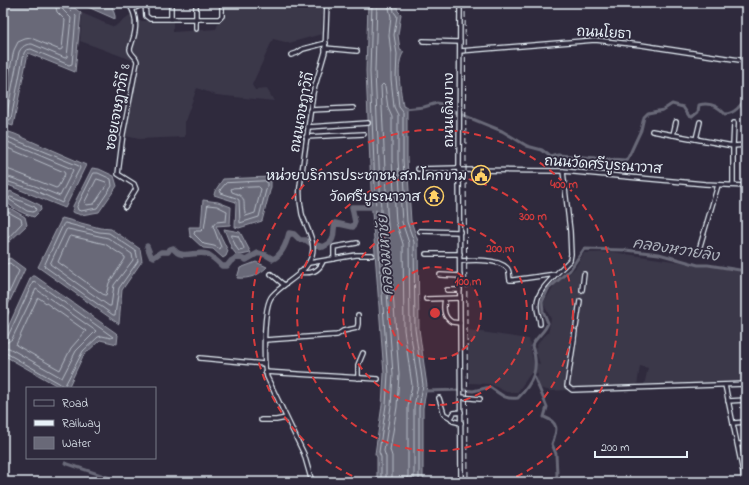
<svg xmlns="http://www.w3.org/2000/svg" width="749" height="485" font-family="'Indie Flower','Playpen Sans Thai',sans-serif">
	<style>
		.built { fill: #3b3749 }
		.water { fill: #696978; stroke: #9c9fab }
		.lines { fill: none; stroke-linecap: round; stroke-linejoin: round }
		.shore { stroke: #b5bbc5; stroke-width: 1 }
		.canal { stroke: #696978; stroke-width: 3 }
		.river { stroke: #696978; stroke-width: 5.5 }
		.minor-tunnel { stroke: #4b4859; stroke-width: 3.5; stroke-dasharray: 3.5 2; stroke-linecap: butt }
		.minor-casing { stroke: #e8f1f8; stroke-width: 6 }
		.minor { stroke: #2f2a3d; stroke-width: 3.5 }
		.rail { stroke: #e8f1f8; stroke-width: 1; stroke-dasharray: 6 3; stroke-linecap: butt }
		.ring { fill: none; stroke: #d83c3d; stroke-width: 2; stroke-dasharray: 7 5 }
		.labels { text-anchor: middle; stroke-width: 3.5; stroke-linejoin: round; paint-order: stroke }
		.street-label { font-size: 14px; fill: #e8f1f8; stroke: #2f2a3d }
		.poi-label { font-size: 14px; fill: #e8f1f8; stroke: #2f2a3d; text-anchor: end }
		.water-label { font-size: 15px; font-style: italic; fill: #afb4be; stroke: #2f2a3d }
		.centre { fill: #d83c3d; stroke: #2f2a3d; stroke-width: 2 }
		.ring-label { font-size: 12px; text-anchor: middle; font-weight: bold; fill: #d83c3d; stroke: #2f2a3d; stroke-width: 3.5; stroke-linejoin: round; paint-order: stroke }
	</style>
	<rect width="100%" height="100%" fill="#2f2a3d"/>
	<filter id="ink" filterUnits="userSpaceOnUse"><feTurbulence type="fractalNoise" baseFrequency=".025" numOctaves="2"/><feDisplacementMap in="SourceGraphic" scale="8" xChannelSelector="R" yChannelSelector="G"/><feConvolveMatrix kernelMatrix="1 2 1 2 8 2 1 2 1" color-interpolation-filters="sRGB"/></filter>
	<g filter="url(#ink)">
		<g class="built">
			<path d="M220,3H322V34L289,43L273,39L252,85L255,90L267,89L274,101L216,95L197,88L185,121V137L139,139L125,136L140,63L80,41L82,13L114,27L135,11V21H173V32L216,29L219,21Z"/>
			<path d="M613,252L746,272V381L644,385L648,368L640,366L637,386L551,391L535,387L538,374L531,373L517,393L506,392L490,384L469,383L468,330L529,339L533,362L540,364L535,349L540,340L548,333L551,319L543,303L557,282L567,276L575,268L584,253Z"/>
		</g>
		<g class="water">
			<path d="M3,3H68L81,13L75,72L28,53L13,126L3,123Z"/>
			<path d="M79,3H111L115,16V19Z"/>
			<path d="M368,3H396L398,11L401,14L398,35L400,50L404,52C395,63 401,92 403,106L407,108V160L411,221L418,241L419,329L427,386L423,408V482H377V457L375,454L382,405L384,374L372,212L366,71Z"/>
			<path d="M3,130L15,134L86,165L65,208L3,183Z"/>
			<path d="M92,168L99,169L114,176L117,186L99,212L81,215L72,212L73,206Z"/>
			<path d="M271,177V187L262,221L239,228L235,227L236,202L214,195L215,191L223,179Z"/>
			<path d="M10,191L40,205L41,210L34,217C24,214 10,208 4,199Z"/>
			<path d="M203,200L218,202L231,207L230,225L216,226L228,251L226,256L223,258L213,249L203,248L190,236L189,227H201Z"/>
			<path d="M3,204L25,217L27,225L9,242L3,241Z"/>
			<path d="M62,218L100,228L111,229L140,249L142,261L122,290L119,324L38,267Z"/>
			<path d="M224,229L240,232L251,253L241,255L236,254L232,249Z"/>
			<path d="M10,258L25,269L7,307L9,312L3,324V265L5,260Z"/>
			<path d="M256,262L267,267C258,276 249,279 237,278L240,268Z"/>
			<path d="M32,276H35L116,333L118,335L117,344L100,340L83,356L68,388H61L3,355V338L31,277Z"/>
		</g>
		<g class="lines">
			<g class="shore">
				<path d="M372,3L370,72L376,211L388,374L386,405L379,452L381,457V482"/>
				<path d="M377,3L375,71L381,211L393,374L391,406L384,451L386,457V482"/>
				<path d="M388,3L391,17L389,35L391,54V79L394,107L398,115V160L402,222L409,243L410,329L418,385L414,407V482"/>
				<path d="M393,3L394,12L397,16L394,35L397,54L396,78L399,107L403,112V160L407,222L414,242L415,329L423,385L419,408V482"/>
				<path d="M3,102L14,50L18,42L25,39L31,38L60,50L62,49L65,20L57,12L55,3"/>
				<path d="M3,114L7,113L19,52C22,46 26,44 32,44L65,58L67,57L71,18L63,10L61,3"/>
				<path d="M3,119L9,120L11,119L24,53L26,50L31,49L69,65L72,64L76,16L67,7L66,3"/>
				<path d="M3,135L79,166L80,168L62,203L34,190L3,180"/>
				<path d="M3,140L72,169L73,170L60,196L35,186L3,175"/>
				<path d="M3,146L64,172L65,174L58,187L56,188L10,170L3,169"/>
				<path d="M94,173H98L111,179L112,186L97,208L81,211L78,210L77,207Z"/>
				<path d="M97,179L106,182L107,185L94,204L86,205L85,202Z"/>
				<path d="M265,181L267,182V186L259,217L240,223L239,200L236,198L221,193L220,190L226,183Z"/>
				<path d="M259,187L261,189L255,213L246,216C241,203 250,198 232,192L231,189L233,188Z"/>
				<path d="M11,197L35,207L36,210L33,212L27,211L10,200L9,198Z"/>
				<path d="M208,205L217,206L227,211L226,221L216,222L213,226L221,247L220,249L214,246L204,244L194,234L195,231H201L204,228Z"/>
				<path d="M3,209L21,219L22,223L8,238H3"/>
				<path d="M65,223L99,232L109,233L136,251L138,261L119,288L115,315H113L44,266L63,225Z"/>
				<path d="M68,229L108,238L132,254L133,260L114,285L111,306H109L50,264L66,230Z"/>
				<path d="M232,235L238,236L244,248L243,250L239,251L236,247L232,237Z"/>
				<path d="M71,236L105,244L125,257V259L109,283L106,295H104L58,262L69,237Z"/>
				<path d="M3,265L10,263L19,271L3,306"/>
				<path d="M39,298L86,331L71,348L60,370L16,345L37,299Z"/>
				<path d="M3,338H6L8,336L33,282L34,281L113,337L111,338L102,336L98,337L83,351L64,387L59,383L6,353L3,352"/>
				<path d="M3,343L8,342L12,339L36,289L96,331L76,351L62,378L9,348L3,347"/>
				<path d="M392,482V456L390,450L397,407L399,374L387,211L381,86L383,84L385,86L388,108L392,117V160L396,222L403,244L404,330L412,385L408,407V482"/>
			</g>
			<g class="canal">
				<path d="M738,3L746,13"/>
				<path d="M405,109L424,107L437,103L445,105L453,111L502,131L527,146L542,150L551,157L558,155L625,160L628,158L641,130L644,117L648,113L663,110L672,104L683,107L689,116L692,117L698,112L699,105C710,102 718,106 725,114C734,114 742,105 746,97"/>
				<path d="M534,376L547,407L544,417C560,423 557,430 552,444L556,454L557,474L556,482"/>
				<path d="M423,391L464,390L473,391L490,387C500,394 505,400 518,398C533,383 540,368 532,346C536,337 545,332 548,323L543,311L542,302L548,289L570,270L584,249L626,250L659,254L698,265H708L746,271"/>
				<path d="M65,463L122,482"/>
			</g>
			<path class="river" d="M147,246L151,256L154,257L161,252H168L170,249L173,248C181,261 196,250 207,254C213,257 218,262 222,266H227L231,261L238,257L246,260L258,253L266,255L273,259C282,255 287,241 289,233L294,234L300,240H306L310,243L323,247C337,240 332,236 335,223L353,227L355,222L352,207H378"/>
			<path class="minor-tunnel" d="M580,301L582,290"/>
			<g class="minor-casing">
				<g id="minor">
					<path d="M171,3V19"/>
					<path d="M460,3L459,168L461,482"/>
					<path d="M133,9L145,3L146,16L150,19H219L222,16V3"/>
					<path d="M196,29V3"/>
					<path d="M423,41L460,42"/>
					<path d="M325,48L357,51"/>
					<path d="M460,51L595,40L641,45L746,61"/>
					<path d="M291,55L297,53L303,49L326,43"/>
					<path d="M310,110L353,108"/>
					<path d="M308,127L368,123"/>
					<path d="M652,131L733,146L746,145"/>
					<path d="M673,135L676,122"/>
					<path d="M306,137L364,134"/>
					<path d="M696,139L700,122"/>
					<path d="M418,169L459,168"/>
					<path d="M459,170L563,171L705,184L746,186"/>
					<path d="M733,185V146L734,123"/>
					<path d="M125,207L136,189L134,184L118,174L123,134L137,62C137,56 130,55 130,49C131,45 133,40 134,36C137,24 136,13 128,3"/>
					<path d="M420,231L460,232"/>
					<path d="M698,253L718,185"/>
					<path d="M426,254H460"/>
					<path d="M334,259V247L357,243"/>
					<path d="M460,261C472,260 497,258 507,268C510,271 509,276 510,280H513L556,274L570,260L571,254L570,231L563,171"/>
					<path d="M309,263L356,255H372"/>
					<path d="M300,272C311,274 319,272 323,261"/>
					<path d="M271,274L284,285"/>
					<path d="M440,275L460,276"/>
					<path d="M447,290H460"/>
					<path d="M582,290L584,274"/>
					<path d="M426,299L460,298"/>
					<path d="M445,299C443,308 443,317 452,322L460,323"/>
					<path d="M540,324C540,318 537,313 537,308C535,294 547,284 555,275"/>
					<path d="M576,327L580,301"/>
					<path d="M574,338L575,331"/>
					<path d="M574,339L567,386L572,390L746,384"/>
					<path d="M265,340L337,335L343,331L357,328L358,324V315"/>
					<path d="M200,358L264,364"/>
					<path d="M265,372L378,379"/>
					<path d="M358,378V365L363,353"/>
					<path d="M725,385L745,482"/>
					<path d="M461,397L480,399"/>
					<path d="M439,398L444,414L451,418"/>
					<path d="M728,401L746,400"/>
					<path d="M461,412L454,413L451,418L453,421L461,423"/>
					<path d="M261,420H276L286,418"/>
					<path d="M733,423L746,422"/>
					<path d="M738,444H746"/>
					<path d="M312,482L304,454L267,377C263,364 263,306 272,296C284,282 307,274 312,255C316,241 306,227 302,214C300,204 299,196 300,186L313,93L325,52L327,3"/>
				</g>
			</g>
			<use href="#minor" class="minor"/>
			<path class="rail" d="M465,3L468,482"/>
		</g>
	</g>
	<circle cx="435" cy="313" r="46" fill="#d83c3d" fill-opacity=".12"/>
	<g class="ring">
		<circle cx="435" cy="313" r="46"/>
		<circle cx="435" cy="313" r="92"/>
		<circle cx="435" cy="313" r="138"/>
		<path d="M363 481A183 183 0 1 1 507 481"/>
	</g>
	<defs>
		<g id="civic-ring" transform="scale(1)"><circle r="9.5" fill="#2f2a3d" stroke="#ffd166" stroke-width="1.5"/><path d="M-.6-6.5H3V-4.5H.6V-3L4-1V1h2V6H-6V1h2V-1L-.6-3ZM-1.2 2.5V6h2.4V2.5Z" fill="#ffd166"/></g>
		<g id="temple-ring" transform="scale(1)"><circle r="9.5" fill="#2f2a3d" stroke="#ffd166" stroke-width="1.5"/><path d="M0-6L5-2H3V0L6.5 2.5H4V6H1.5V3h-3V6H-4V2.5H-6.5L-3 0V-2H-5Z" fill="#ffd166"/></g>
	</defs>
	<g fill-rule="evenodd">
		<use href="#civic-ring" x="481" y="175"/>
		<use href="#temple-ring" x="434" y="196"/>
	</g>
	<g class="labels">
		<g class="street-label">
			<text transform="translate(604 32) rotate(3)" y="5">ถนนโยธา</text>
			<text transform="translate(117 107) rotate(-80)" y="5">ซอยเจษฎาวิถี 8</text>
			<text transform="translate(448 110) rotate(-90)" y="5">ถนนเดิมบาง</text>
			<text transform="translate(301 112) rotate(-80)" y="5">ถนนเจษฎาวิถี</text>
			<text transform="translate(603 164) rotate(4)" y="5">ถนนวัดศรีบูรณาวาส</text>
		</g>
		<g class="poi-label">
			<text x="467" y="180">หน่วยบริการประชาชน สภ.โคกขาม</text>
			<text x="420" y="201">วัดศรีบูรณาวาส</text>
		</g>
		<g class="water-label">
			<text transform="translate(676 249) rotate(9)" y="5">คลองหวายลิง</text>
			<text transform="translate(385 255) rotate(-94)" y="5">คลองมหาชัย</text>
		</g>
	</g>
	<circle cx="435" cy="313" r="6" class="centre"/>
	<g class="ring-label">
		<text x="564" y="188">400 m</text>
		<text x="533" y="220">300 m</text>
		<text x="500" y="252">200 m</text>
		<text x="468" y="285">100 m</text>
	</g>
	<rect width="749" height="485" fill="none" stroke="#2f2a3d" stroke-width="16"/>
	<rect x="8" y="8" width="733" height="469" fill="none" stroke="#e8f1f8" stroke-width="1.5" filter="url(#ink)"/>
	<rect x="26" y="387" width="130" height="72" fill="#2f2a3d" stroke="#797a88"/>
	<rect x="34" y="400" width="20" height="6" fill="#2f2a3d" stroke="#797a88"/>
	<text x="62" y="407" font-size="12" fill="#e8f1f8">Road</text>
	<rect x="34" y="420" width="20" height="6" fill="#e8f1f8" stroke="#797a88"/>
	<text x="62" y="427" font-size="12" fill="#e8f1f8">Railway</text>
	<rect x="34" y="437" width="20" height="12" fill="#696978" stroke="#797a88"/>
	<text x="62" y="447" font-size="12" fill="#e8f1f8">Water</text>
	<path d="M595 451v6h92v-6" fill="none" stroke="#e8f1f8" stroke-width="2"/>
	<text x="601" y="451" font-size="12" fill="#e8f1f8" stroke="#2f2a3d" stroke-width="3" paint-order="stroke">200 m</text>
</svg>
